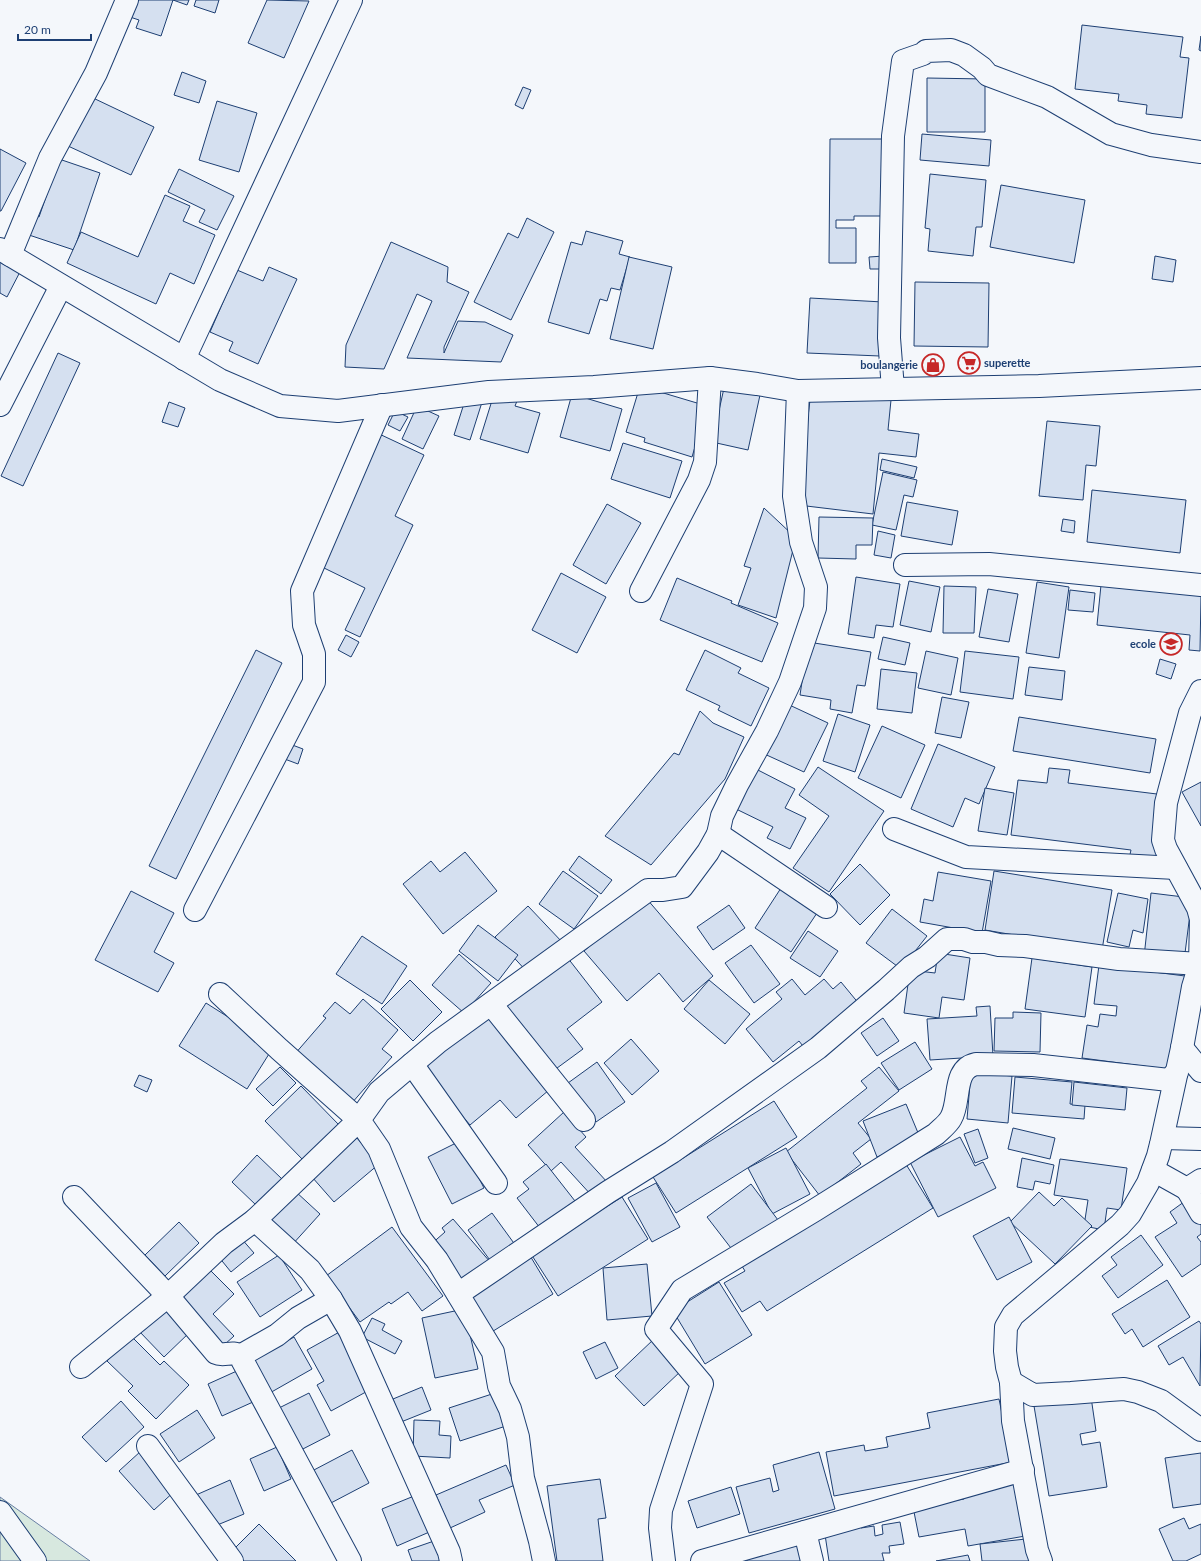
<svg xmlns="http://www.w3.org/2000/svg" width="1201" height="1561" font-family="Lato,sans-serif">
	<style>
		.green { fill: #d7e8df; stroke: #687fa3 }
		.building { fill: #d5e0f0; stroke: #1d3f73 }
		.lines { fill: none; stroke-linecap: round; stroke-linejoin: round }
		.minor-casing { stroke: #1d3f73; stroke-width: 24 }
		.minor { stroke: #f4f7fb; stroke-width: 22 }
		.labels { text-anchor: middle; stroke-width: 3; stroke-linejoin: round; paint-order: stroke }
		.poi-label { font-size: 11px; font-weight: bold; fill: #1d3f73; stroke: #f4f7fb; text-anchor: end }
	</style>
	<rect width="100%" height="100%" fill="#f4f7fb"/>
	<path class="green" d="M0,1497L90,1561H0Z"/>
	<g class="building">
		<path d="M135,0H189L187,5L173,0L161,36L136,28L139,20L130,17Z"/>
		<path d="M196,0H219L215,13L194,6Z"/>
		<path d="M267,0L309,1L284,58L248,43Z"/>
		<path d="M1082,25L1183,37L1180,57L1189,58L1182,118L1146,114L1147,105L1118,101L1119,94L1075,89Z"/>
		<path d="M1201,36V51L1199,50Z"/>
		<path d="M182,72L206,81L199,103L174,95Z"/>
		<path d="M927,78L985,79V132H927Z"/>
		<path d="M523,87L531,90L523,109L515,105Z"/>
		<path d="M91,97L154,127L131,175L68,146Z"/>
		<path d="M217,101L257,113L239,172L199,160Z"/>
		<path d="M922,134L991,140L989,166L920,160Z"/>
		<path d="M830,139H883V216H854V220H836V228H856V263H829Z"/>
		<path d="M0,149L26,163L1,211H0Z"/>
		<path d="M59,159L100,173L74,250L26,234L33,214L39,217Z"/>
		<path d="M179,169L234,196L217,230L199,222L205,210L168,192Z"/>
		<path d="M930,174L986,180L982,227H976L973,256L928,251L930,229L925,228Z"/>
		<path d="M1001,185L1085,200L1074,263L990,247Z"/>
		<path d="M165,195L190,206L183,221L215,235L194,284L170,273L156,304L67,263L81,232L138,257Z"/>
		<path d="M527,218L554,232L511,320L474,302L508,233L518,238Z"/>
		<path d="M586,231L623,241L619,254L630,257L620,290L611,288L607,301L600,299L589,334L548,322L571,242L582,245Z"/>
		<path d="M391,242L448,267L447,282L469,292L444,347V353L458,321L485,322L513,335L501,362L407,358L432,301L417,294L384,369L345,367L346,345Z"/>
		<path d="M0,256L22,268L7,297L0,293Z"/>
		<path d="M884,256L885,269H870L869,257Z"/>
		<path d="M1155,256L1176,260L1173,282L1152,279Z"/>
		<path d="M629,257L672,267L653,349L610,339Z"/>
		<path d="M269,267L297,279L258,364L229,351L233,342L210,332L237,270L263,281Z"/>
		<path d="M915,282L989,283L988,347L914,346Z"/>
		<path d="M810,298L883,302L880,356L807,353Z"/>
		<path d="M58,353L80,363L23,486L1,476Z"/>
		<path d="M640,386L707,406L692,457L644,442L645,438L626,432Z"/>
		<path d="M724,388L760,395L748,450L712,442Z"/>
		<path d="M811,391L891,400L888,430L919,434L916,457L879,453L873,514L798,505Z"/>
		<path d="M467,394L483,399L470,440L454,435Z"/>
		<path d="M494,394L517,401L515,406L540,413L528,453L480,439Z"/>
		<path d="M572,394L622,409L610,451L560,437Z"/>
		<path d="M169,402L185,408L178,427L162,422Z"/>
		<path d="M417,406L439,416L423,449L402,439Z"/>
		<path d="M395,411L408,417L400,431L388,425Z"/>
		<path d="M1047,421L1100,426L1096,466L1086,465L1083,500L1039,496Z"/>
		<path d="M375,432L424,455L395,516L413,525L360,637L345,630L365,588L322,567Z"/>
		<path d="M623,443L682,461L670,498L611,479Z"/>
		<path d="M882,459L917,467L914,478L880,470Z"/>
		<path d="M883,472L917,480L913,497L904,495L896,530L872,525Z"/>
		<path d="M1092,490L1186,500L1180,553L1087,542Z"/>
		<path d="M907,502L958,511L952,545L901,536Z"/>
		<path d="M607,504L641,523L606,584L573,565Z"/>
		<path d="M764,508L796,538L776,618L738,605L751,568L744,566Z"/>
		<path d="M819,517L873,518L872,545H856V559L818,558Z"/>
		<path d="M1063,519L1075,521L1074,533L1061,531Z"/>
		<path d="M878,531L895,535L891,558L874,555Z"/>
		<path d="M561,573L606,597L577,653L532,630Z"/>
		<path d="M856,577L900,584L893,627L876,625L874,638L848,634Z"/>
		<path d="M677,578L732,601L731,603L778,623L762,662L660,620Z"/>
		<path d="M909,581L940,587L931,632L900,625Z"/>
		<path d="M1037,582L1069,587L1059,658L1026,653Z"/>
		<path d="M1101,585L1201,595L1200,651L1189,650L1190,635L1097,625Z"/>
		<path d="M944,586L976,587L974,633H943Z"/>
		<path d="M988,589L1018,594L1009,642L979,637Z"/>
		<path d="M1070,590L1095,593L1093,612L1068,610Z"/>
		<path d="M346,635L359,642L351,657L338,650Z"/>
		<path d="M883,637L910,643L905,665L878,659Z"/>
		<path d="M808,642L871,652L865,686L857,685L852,713L830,709L831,700L800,695Z"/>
		<path d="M256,650L282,663L176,879L149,866Z"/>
		<path d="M705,650L741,668L738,673L769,688L751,726L718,710L720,706L686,690Z"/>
		<path d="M926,651L958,658L951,695L918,688Z"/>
		<path d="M965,651L1019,657L1013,699L960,692Z"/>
		<path d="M1160,659L1176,664L1171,679L1156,674Z"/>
		<path d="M1029,667L1065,671L1062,700L1025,695Z"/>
		<path d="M881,669L917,673L912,713L877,709Z"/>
		<path d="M942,697L969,702L961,738L935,733Z"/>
		<path d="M783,702L828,723L804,772L760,752Z"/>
		<path d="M700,711L713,723L744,737L725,779L651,865L605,836L674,753L679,755Z"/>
		<path d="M838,714L870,725L855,772L823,761Z"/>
		<path d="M1019,717L1156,739L1150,773L1013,751Z"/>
		<path d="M882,726L925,745L901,798L858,778Z"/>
		<path d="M287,743L303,749L298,764L282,758Z"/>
		<path d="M938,744L995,767L979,804L965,798L953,827L911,809Z"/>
		<path d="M818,767L884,811L829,892L793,868L829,816L799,795Z"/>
		<path d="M754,768L795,789L785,808L806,818L790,849L767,838L773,827L734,808Z"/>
		<path d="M1049,768L1070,770L1068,783L1165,795L1158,859L1128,863L1131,850L1011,835L1018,780L1047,783Z"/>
		<path d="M1201,782V826L1182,792Z"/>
		<path d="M985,788L1014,793L1007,835L978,831Z"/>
		<path d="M465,852L497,891L443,934L403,884L431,861L440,872Z"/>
		<path d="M579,856L612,880L601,894L569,870Z"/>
		<path d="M860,864L890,895L860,925L830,894Z"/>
		<path d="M563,871L598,896L574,929L539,904Z"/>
		<path d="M994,871L1112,890L1102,950L985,930Z"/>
		<path d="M938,872L991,881L982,933L920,922L924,899L933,901Z"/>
		<path d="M781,888L817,913L791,952L755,928Z"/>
		<path d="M131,891L174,913L154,952L174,963L158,992L95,960Z"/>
		<path d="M1118,893L1148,899L1143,933L1133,930L1129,947L1107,942Z"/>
		<path d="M1151,893L1192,898L1184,961L1144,957Z"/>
		<path d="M646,898L713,976L683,1002L659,973L627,1001L584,951Z"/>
		<path d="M729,905L745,928L713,950L697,927Z"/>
		<path d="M528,906L563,943L529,974L495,937Z"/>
		<path d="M892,909L927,936L901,969L866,943Z"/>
		<path d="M478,925L518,955L498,981L459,951Z"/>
		<path d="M808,931L838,951L820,977L790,958Z"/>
		<path d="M362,936L407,966L382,1004L336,974Z"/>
		<path d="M751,945L780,984L754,1003L725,963Z"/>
		<path d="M938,953L970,958L964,1000L942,997L939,1018L904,1013L910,970L935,973Z"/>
		<path d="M459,954L491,983L464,1013L432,985Z"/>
		<path d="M567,957L602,1002L567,1029L583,1049L553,1071L502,1006Z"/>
		<path d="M1032,958L1092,967L1085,1017L1025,1009Z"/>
		<path d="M1099,965L1185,976L1173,1070L1082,1058L1087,1025L1098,1027L1100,1014L1116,1016L1117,1006L1094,1004Z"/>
		<path d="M792,979L805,995L824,979L833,989L841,982L860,1005L806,1050L799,1041L773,1062L746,1029L782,999L776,992Z"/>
		<path d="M410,980L442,1012L413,1041L381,1009Z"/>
		<path d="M709,980L750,1014L725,1044L684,1009Z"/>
		<path d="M363,999L398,1030L382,1049L392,1057L351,1104L294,1055L326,1018L323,1016L335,1002L350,1014Z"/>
		<path d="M206,1003L274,1046L247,1089L179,1046Z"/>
		<path d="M990,1006L993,1056L930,1060L927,1019L977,1016L976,1007Z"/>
		<path d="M1013,1012L1041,1013L1040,1052L994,1051L995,1018H1013Z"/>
		<path d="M484,1013L549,1090L516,1118L500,1100L470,1125L420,1067Z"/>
		<path d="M883,1018L899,1041L877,1056L861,1033Z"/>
		<path d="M631,1039L659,1071L632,1095L604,1063Z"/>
		<path d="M915,1042L932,1069L899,1090L881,1063Z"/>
		<path d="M597,1062L625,1102L596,1122L568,1083Z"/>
		<path d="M280,1067L296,1083L273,1106L256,1089Z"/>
		<path d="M879,1067L899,1091L858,1123L871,1139L853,1153L861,1164L820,1196L786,1152L867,1088L861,1081Z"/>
		<path d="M971,1072L1012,1076L1008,1123L967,1119Z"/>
		<path d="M139,1075L152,1080L147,1092L134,1086Z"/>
		<path d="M1015,1077L1072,1082L1070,1104L1085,1105L1084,1119L1012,1113Z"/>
		<path d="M1074,1082L1127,1088L1125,1110L1072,1105Z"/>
		<path d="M301,1086L340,1126L304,1161L265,1121Z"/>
		<path d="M774,1101L797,1137L676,1213L653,1177Z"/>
		<path d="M906,1104L921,1140L877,1157L863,1121Z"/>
		<path d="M564,1112L586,1137L575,1147L608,1183L593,1197L561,1162L551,1171L528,1145Z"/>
		<path d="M1013,1128L1055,1138L1050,1159L1008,1149Z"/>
		<path d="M978,1129L988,1158L975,1163L964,1134Z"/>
		<path d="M960,1137L975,1166L983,1162L996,1188L938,1217L910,1162Z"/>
		<path d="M357,1138L379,1164L334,1202L312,1177Z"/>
		<path d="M460,1141L484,1188L452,1204L428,1157Z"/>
		<path d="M786,1148L810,1194L772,1214L748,1168Z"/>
		<path d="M257,1155L282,1179L257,1206L232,1182Z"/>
		<path d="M1022,1158L1054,1165L1050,1184L1035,1181L1033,1190L1017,1187Z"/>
		<path d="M1060,1159L1127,1168L1121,1210L1107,1208L1104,1230L1084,1226L1088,1200L1054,1195Z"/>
		<path d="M904,1161L933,1208L767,1311L760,1301L742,1312L724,1283L745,1271L740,1263Z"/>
		<path d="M546,1164L575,1201L540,1228L517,1198L529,1189L523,1182Z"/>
		<path d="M656,1183L680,1227L652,1242L628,1198Z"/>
		<path d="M751,1184L778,1220L734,1252L707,1217Z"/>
		<path d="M295,1191L320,1214L291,1246L266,1222Z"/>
		<path d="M1039,1192L1054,1206L1062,1198L1092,1226L1055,1264L1010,1222Z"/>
		<path d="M622,1197L648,1239L558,1296L531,1254Z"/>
		<path d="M1188,1199L1201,1219V1234L1197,1237L1201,1242V1264L1182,1277L1155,1237L1177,1223L1170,1212Z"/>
		<path d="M492,1213L516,1246L492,1263L468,1230Z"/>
		<path d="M1009,1217L1032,1262L997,1280L973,1236Z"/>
		<path d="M453,1219L491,1263L464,1286L429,1246L445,1232L442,1228Z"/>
		<path d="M179,1222L199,1243L165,1276L145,1255Z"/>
		<path d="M392,1227L443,1296L422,1311L408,1292L391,1304L389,1302L360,1322L326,1276Z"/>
		<path d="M1141,1235L1163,1265L1118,1298L1102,1276L1117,1265L1111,1257Z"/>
		<path d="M240,1237L254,1253L231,1272L218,1256Z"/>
		<path d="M529,1254L553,1294L490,1333L465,1293Z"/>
		<path d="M279,1255L302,1290L260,1317L237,1282Z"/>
		<path d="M647,1264L652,1316L607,1320L603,1268Z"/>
		<path d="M208,1268L234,1294L213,1314L234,1336L224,1345L178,1297Z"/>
		<path d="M1167,1280L1190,1317L1143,1347L1132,1329L1125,1334L1112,1314Z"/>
		<path d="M719,1282L752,1335L705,1364L673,1311Z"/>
		<path d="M164,1305L190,1332L164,1357L138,1330Z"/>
		<path d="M464,1309L478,1369L435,1378L422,1318Z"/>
		<path d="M372,1318L385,1324L382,1330L402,1341L395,1354L362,1337Z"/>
		<path d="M1199,1321L1201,1324L1200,1386L1183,1357L1169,1365L1158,1346Z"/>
		<path d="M343,1330L375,1387L331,1411L317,1385L324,1381L307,1350Z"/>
		<path d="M131,1336L160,1365L164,1361L189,1385L156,1419L128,1391L133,1386L107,1361Z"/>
		<path d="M294,1337L312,1369L268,1394L250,1362Z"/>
		<path d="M654,1339L682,1370L644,1406L615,1376Z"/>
		<path d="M605,1342L618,1368L596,1379L583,1352Z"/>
		<path d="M239,1370L253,1402L222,1416L208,1384Z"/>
		<path d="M422,1387L431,1410L401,1422L393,1399Z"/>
		<path d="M309,1393L330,1435L299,1451L277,1409Z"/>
		<path d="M495,1393L506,1426L460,1441L449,1408Z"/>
		<path d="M1091,1397L1096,1431L1080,1434L1082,1445L1100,1442L1107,1487L1049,1496L1034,1406Z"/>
		<path d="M999,1399L1012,1462L834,1496L826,1452L864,1445L865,1451L888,1447L886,1437L930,1428L927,1413Z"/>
		<path d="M121,1401L144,1427L106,1462L82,1437Z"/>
		<path d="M197,1410L215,1438L179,1462L160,1434Z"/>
		<path d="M414,1420L440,1421L439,1435L451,1436L450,1458L413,1456Z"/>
		<path d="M277,1447L291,1479L264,1491L250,1459Z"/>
		<path d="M352,1450L369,1483L329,1504L312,1471Z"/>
		<path d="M141,1451L176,1490L154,1510L119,1471Z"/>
		<path d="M819,1452L835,1509L749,1533L736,1487L770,1478L773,1492L779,1490L773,1465Z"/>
		<path d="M1201,1453V1504L1173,1508L1165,1458Z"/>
		<path d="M506,1465L515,1485L479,1500L485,1512L450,1528L436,1495Z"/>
		<path d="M600,1479L606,1518L598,1519L603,1561H557L547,1486Z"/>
		<path d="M1022,1479L1031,1535L968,1546L965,1529L919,1537L913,1507L964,1499L962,1489Z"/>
		<path d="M230,1480L244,1514L210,1528L196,1495Z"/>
		<path d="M731,1487L740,1514L697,1528L688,1501Z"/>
		<path d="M419,1494L434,1530L397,1546L382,1509Z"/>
		<path d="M1184,1518L1189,1529L1201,1524V1554L1186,1561H1173L1159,1529Z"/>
		<path d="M860,1522L861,1528L874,1526L875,1536L883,1534L882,1525L900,1522L904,1544L889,1546L890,1553H882L884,1561H829L824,1528Z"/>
		<path d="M259,1524L296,1561H239L230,1553Z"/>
		<path d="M1035,1538L1032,1561H982L980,1544Z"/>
		<path d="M801,1540L805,1561H747L745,1552Z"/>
		<path d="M434,1541L441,1561H412L408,1550Z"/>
		<path d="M968,1555L970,1561H936Z"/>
	</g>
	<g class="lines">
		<g class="minor-casing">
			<g id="minor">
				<path d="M0,249L220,380L280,406L338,411L489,392L594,387L710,378L757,384L798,391L1039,386L1201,378"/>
				<path d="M10,255L50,158L96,73L127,0"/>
				<path d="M184,359L351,0"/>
				<path d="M893,389L889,338L893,136L903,61L923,54L926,51L951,50L964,55L982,68L988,75L1047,97L1111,134L1151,145L1201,152"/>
				<path d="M0,405L61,286"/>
				<path d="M905,565L989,564L1201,585"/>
				<path d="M641,591L699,480L705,462L710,378"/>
				<path d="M894,829L966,857L1176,868"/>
				<path d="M718,834L826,907"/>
				<path d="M195,910L314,682V654L304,625L302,591L382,405"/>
				<path d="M491,1004L584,1120"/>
				<path d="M1182,1048L1201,1071"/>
				<path d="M412,1064L496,1183"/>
				<path d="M1163,1138L1201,1139"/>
				<path d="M1153,1170L1187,1189"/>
				<path d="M1201,1180L1187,1189L1201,1213"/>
				<path d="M74,1197L168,1296L216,1353C224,1357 232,1350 240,1356L350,1561"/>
				<path d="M255,1220L310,1270L331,1299L350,1331L449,1552L451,1561"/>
				<path d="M458,1294L608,1192L672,1152L818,1048L886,990L911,967L927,957L947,939H964L973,942H986L999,945L1025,946L1119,959L1200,964"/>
				<path d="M240,1356L277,1335L298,1318L331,1299"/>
				<path d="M81,1367L168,1296L224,1243L255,1220L359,1120L279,1049L220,994"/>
				<path d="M1011,1382L1033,1395L1071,1393L1109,1390L1124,1389L1138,1392L1161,1401L1201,1430"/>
				<path d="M148,1446L232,1561"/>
				<path d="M0,1512L35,1561"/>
				<path d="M805,1532L812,1561"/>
				<path d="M544,1561L540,1541L523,1478L518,1437L510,1409L499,1386L493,1352L437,1260L411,1227L379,1149L359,1120L379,1092L438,1042L648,890H663L682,887L708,852L718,834L722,816L737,785L767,731L790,682L815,608L816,587L801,542L794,496L798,391"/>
				<path d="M664,1561L660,1528L661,1510L702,1384L656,1329L682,1290L815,1210L936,1134C941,1129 948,1124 951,1118C961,1101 952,1069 976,1064L1033,1065L1169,1080L1177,1072"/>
				<path d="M702,1561L1023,1470"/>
				<path d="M1041,1561L1037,1550L1013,1421L1011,1382L1007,1367L1005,1351L1006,1327L1013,1315L1120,1225L1130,1214L1148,1183L1158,1156L1161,1144L1182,1048L1193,987L1200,964L1201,919L1198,908L1166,849L1163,840L1166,803L1190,713L1201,691"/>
			</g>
		</g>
		<use href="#minor" class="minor"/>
	</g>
	<defs>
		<g id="supermarket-ring" transform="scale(1.15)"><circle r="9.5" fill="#f4f7fb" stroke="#c62828" stroke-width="1.5"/><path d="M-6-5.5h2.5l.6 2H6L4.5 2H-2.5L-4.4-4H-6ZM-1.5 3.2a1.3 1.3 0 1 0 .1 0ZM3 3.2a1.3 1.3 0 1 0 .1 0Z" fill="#c62828"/></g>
		<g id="shop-ring" transform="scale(1.15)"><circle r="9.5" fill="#f4f7fb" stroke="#c62828" stroke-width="1.5"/><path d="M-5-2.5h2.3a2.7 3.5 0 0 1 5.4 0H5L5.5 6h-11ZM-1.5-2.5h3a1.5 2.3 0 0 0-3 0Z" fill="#c62828"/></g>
		<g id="school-ring" transform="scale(1.15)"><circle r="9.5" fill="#f4f7fb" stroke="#c62828" stroke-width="1.5"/><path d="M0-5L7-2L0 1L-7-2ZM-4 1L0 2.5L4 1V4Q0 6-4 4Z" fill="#c62828"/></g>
	</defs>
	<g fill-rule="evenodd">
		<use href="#supermarket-ring" x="969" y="363"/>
		<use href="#shop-ring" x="933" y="365"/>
		<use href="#school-ring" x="1171" y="644"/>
	</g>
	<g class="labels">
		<g class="poi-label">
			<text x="984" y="367" text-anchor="start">superette</text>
			<text x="918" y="369">boulangerie</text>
			<text x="1156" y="648">ecole</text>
		</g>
	</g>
	<path d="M18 34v6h73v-6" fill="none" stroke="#1d3f73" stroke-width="2"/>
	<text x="24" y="34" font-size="12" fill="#1d3f73" stroke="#f4f7fb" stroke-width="3" paint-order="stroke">20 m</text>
</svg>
